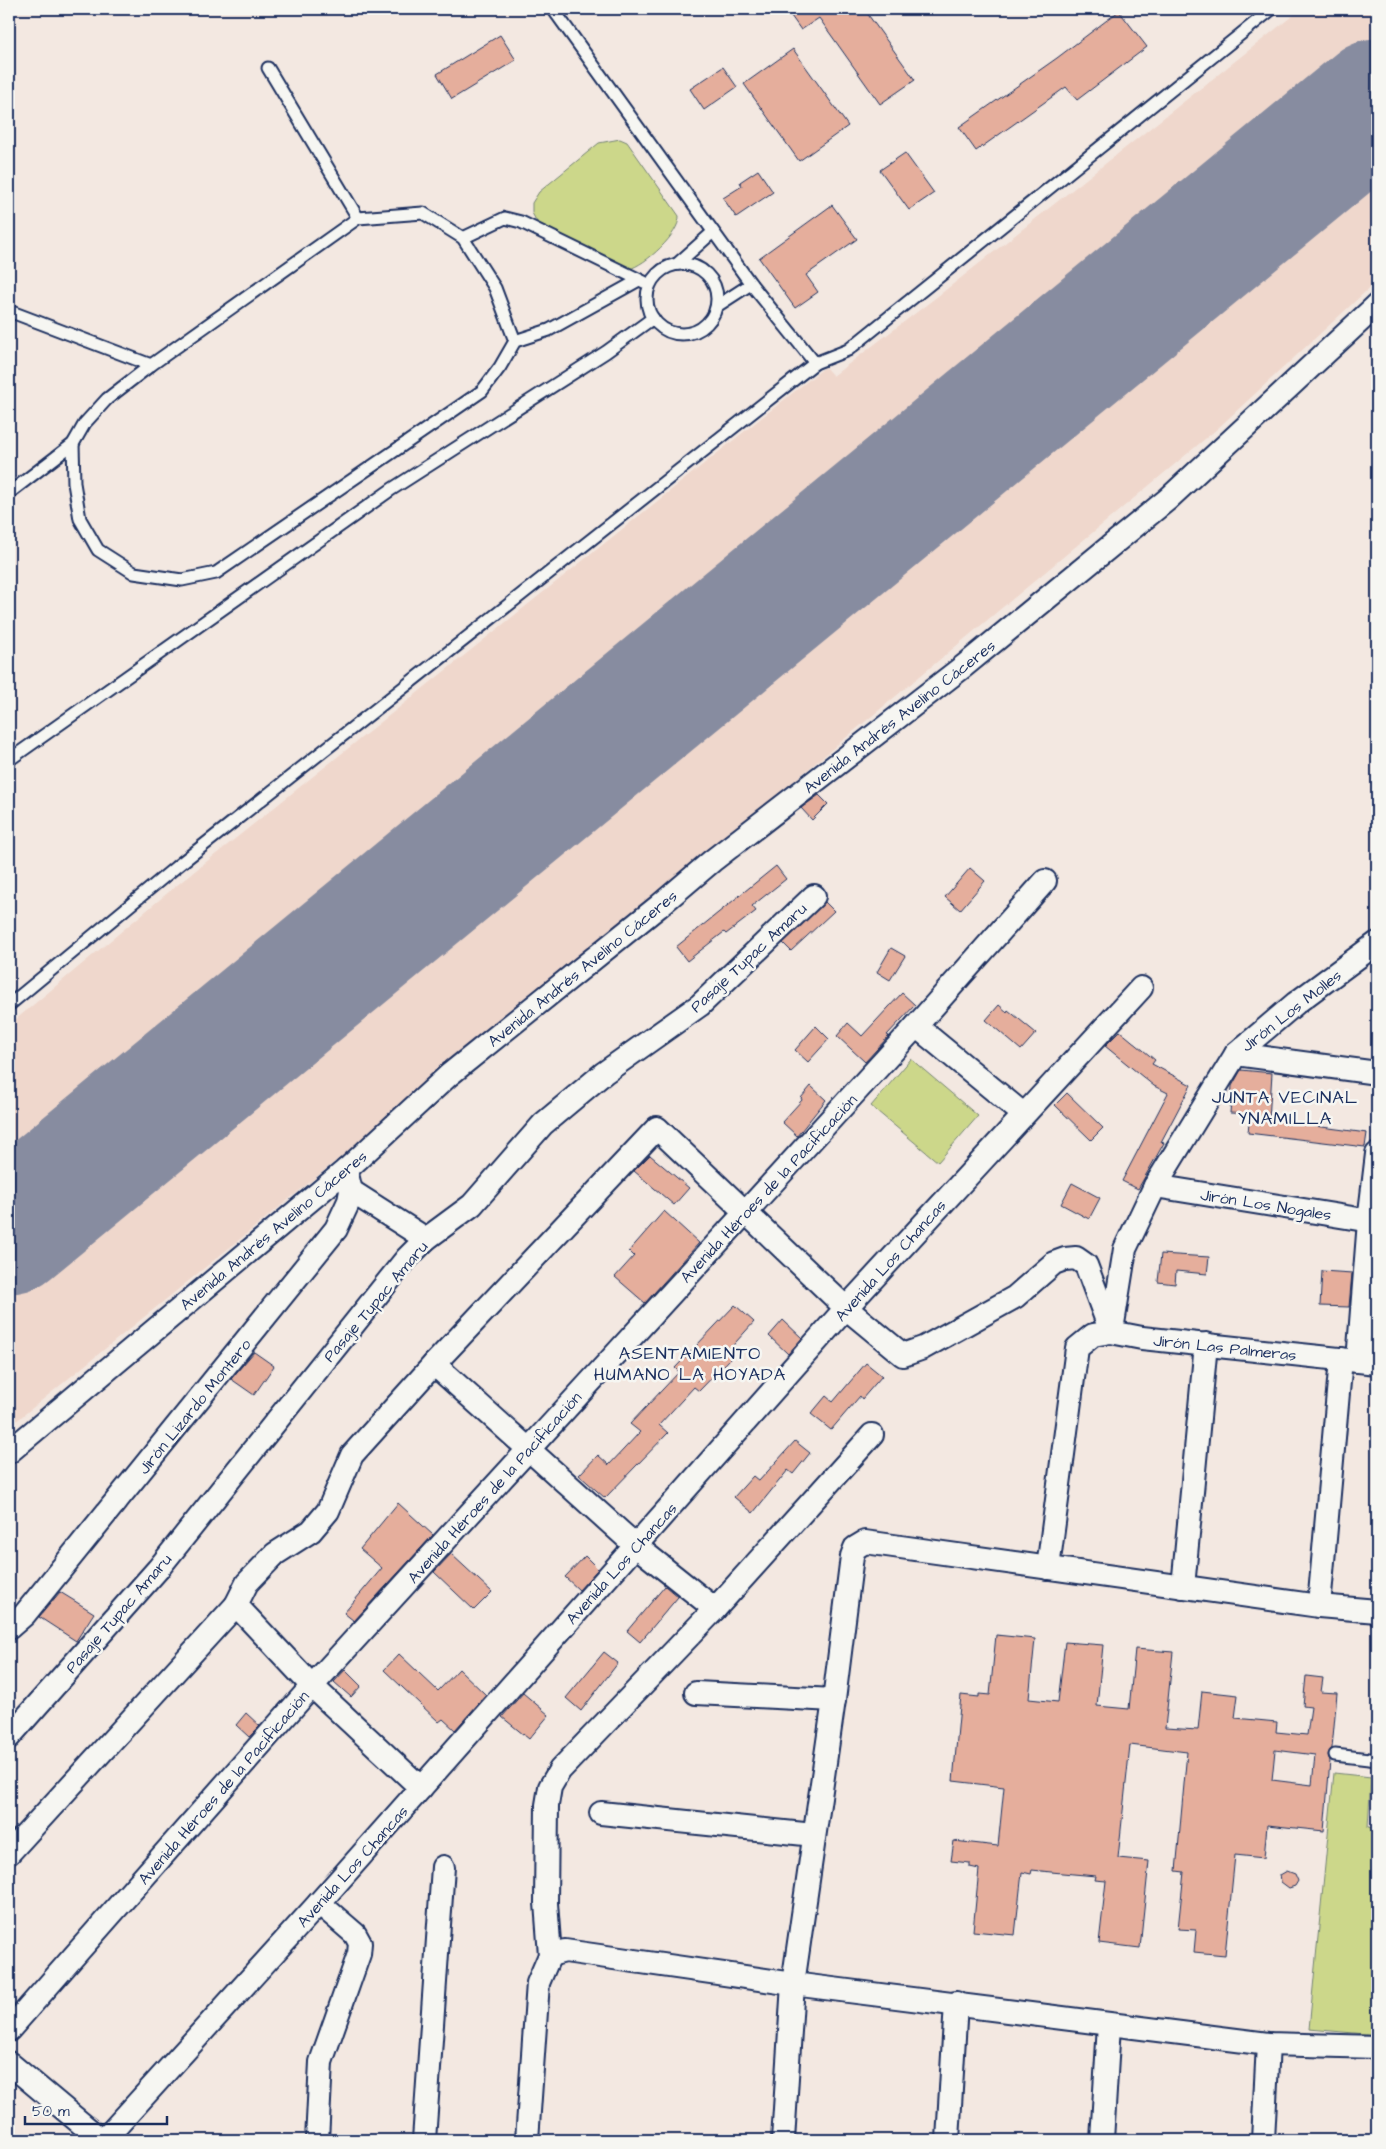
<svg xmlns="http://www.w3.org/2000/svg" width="1386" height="2149" font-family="'Architects Daughter',sans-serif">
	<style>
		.built { fill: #efd7cc }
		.green { fill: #ccd78a; stroke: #748374 }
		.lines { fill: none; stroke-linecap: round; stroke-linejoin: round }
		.runway { stroke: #878ca0; stroke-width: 129 }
		.building { fill: #e5ae9c; stroke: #1b2f5e; fill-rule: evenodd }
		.lane-casing { stroke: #1b2f5e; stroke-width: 15 }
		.street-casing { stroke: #1b2f5e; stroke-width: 26 }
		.lane { stroke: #f6f6f2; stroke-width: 11 }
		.street { stroke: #f6f6f2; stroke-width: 22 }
		.labels { text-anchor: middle; stroke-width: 5; stroke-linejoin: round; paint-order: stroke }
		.street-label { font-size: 16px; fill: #1b2f5e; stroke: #f6f6f2 }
		.neighbourhood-label { font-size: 18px; letter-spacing: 1px; fill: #1b2f5e; stroke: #f6f6f2 }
	</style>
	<rect width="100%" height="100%" fill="#f3e8e1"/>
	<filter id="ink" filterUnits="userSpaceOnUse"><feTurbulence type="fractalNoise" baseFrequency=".02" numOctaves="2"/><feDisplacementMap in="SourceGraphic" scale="10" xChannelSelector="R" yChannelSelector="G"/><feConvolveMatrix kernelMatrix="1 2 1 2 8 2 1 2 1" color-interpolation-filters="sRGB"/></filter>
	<g filter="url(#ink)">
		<path class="built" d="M1301,9H1377V281L1217,429L390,1117L9,1427V1025L176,886L825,367L833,376L938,296Z"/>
		<g class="green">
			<path d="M620,139L627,142L679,216C680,234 645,265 629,269L621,267L538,224L532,213V203L539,192L599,143Z"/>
			<path d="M911,1059L978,1116L938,1162L871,1106Z"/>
			<path d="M1334,1773L1371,1777L1368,1827L1377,1829V2035L1309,2029Z"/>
		</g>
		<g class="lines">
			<path class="runway" d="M9,1229L1377,103"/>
		</g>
		<g class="building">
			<path d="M786,9H864L915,80L880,104L819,18L801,30Z"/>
			<path d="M1119,11L1147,47L1077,100L1066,87L976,151L959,127L1057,58Z"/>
			<path d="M500,35L516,60L452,99L437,74Z"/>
			<path d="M793,49L848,126L799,161L744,84Z"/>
			<path d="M723,67L737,87L704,110L690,89Z"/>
			<path d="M905,153L934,193L909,210L880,170Z"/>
			<path d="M758,170L773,192L736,217L723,198L742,186L740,182Z"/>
			<path d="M832,205L857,239L806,275L818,292L795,308L759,258Z"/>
			<path d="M819,795L828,804L812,820L801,808Z"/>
			<path d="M776,866L786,879L752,906L756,911L726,934L724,932L687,961L676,947Z"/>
			<path d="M970,868L985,881L960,910L945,897Z"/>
			<path d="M825,902L834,911L791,951L783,943Z"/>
			<path d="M891,948L905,956L890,980L877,972Z"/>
			<path d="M902,993L915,1005L887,1035L889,1036L865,1062L837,1036L848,1023L862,1036Z"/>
			<path d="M999,1005L1007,1012L1008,1010L1036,1033L1021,1050L986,1020Z"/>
			<path d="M816,1026L829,1039L808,1062L795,1050Z"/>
			<path d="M1120,1031L1155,1060L1152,1064L1191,1085L1161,1142L1164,1143L1138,1189L1122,1181L1168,1093L1154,1086L1105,1046Z"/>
			<path d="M1241,1070L1272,1073L1269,1120L1367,1133L1365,1147L1248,1133L1250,1114L1230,1113L1232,1086Z"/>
			<path d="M811,1086L826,1100L797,1136L782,1122L802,1100L801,1098Z"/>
			<path d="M1067,1093L1103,1128L1091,1140L1055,1105Z"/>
			<path d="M650,1155L689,1188L674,1205L634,1171Z"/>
			<path d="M1072,1183L1100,1198L1089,1219L1061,1204Z"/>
			<path d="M664,1211L699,1243L645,1303L615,1277L634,1256L629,1251Z"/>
			<path d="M1161,1254L1209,1257L1207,1274L1176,1271L1175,1284L1158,1282Z"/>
			<path d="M1322,1271L1352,1273L1349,1307L1320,1306Z"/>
			<path d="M735,1305L754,1322L726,1353L731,1358L699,1391L694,1387L659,1425L668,1433L605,1498L579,1475L598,1455L609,1465L640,1432L630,1424L679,1372L675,1368Z"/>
			<path d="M783,1320L802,1338L788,1354L769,1336Z"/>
			<path d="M254,1352L274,1366L254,1395L231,1379Z"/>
			<path d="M866,1363L882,1376L862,1399L860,1396L831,1430L811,1414L826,1396L833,1402Z"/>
			<path d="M795,1441L810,1453L793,1474L788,1470L753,1513L734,1497L753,1476L759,1481Z"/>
			<path d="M398,1503L433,1535L354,1621L344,1613L382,1568L360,1549Z"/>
			<path d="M451,1554L492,1592L474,1610L434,1572Z"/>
			<path d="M585,1556L598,1569L579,1590L565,1577Z"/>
			<path d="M665,1586L678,1597L640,1642L627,1631Z"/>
			<path d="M60,1592L94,1613L76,1641L39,1617Z"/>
			<path d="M996,1635L1035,1639L1029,1699L1058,1702L1065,1642L1103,1645L1097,1706L1129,1709L1135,1649L1173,1652L1165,1728L1198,1730L1202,1691L1238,1695L1235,1718L1277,1722L1276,1732L1307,1735L1311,1707L1303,1706L1306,1676L1323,1678L1321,1692L1337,1693L1332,1748L1328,1755L1330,1761L1324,1831L1267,1825L1264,1858L1235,1855L1225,1955L1194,1952L1196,1930L1178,1929L1184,1872L1176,1871L1187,1752L1130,1745L1118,1858L1149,1861L1140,1948L1099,1943L1106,1881L1095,1880L1096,1876L1051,1872L1032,1870L1031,1874L1022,1872L1015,1935L973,1931L979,1869L970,1867V1863L951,1861L954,1841L998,1846L1004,1787L953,1781L961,1695L979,1697V1694L990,1695ZM1275,1750L1315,1755L1312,1785L1272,1780Z"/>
			<path d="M604,1652L618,1663L581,1711L566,1698Z"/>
			<path d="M399,1654L438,1691L459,1669L486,1695L455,1730L443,1719L439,1722L384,1670Z"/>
			<path d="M345,1670L361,1686L351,1697L334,1682Z"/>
			<path d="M523,1693L549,1715L529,1739L502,1717Z"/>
			<path d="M246,1713L260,1726L249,1737L236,1725Z"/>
			<path d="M1287,1871L1295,1874L1298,1881L1295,1886L1289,1888L1281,1882L1280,1875Z"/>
		</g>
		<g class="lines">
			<g class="lane-casing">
				<g id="lane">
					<path d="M553,9L751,284L815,363"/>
					<path d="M268,68L358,218"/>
					<path d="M463,238L505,218L521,222L644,282"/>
					<path d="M677,264L713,232"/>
					<circle cx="682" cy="299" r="35"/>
					<path d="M717,306L751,284"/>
					<path d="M9,311L151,365"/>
					<path d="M73,444L74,483L80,519L98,550L134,573L182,580L216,573L482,391L500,367L515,341L549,330L639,280"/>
					<path d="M9,493L73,444L85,423L107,399L151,365L358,218L423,213L463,238L495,288L515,341"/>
					<path d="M9,760L392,489L606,352L653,318"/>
					<path d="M9,1005L176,867L815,363L848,350L1272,9"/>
					<path d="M1335,1755L1377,1760"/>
				</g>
			</g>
			<g class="street-casing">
				<g id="street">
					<path d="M916,1026L1023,1114"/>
					<path d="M1236,1054L1377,1073"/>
					<path d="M1155,1186L1377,1222"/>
					<path d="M351,1191L426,1239"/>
					<path d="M1112,1330L1125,1249L1155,1186L1236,1054L1296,1003L1377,943"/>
					<path d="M1358,1361L1369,1221L1377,1154"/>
					<path d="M434,1364L636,1546L715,1609"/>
					<path d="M9,1452L346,1170L449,1075L659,906L712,861L964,666L1168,499L1377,305"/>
					<path d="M1048,1568L1077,1348L1093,1335L1111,1332L1142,1338L1377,1363"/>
					<path d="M1183,1587L1206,1344"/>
					<path d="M236,1605L247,1583L275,1554L311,1531L328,1511L352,1455L434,1364L657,1128L846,1308L903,1355L923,1348L1015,1297L1054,1263L1065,1259L1076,1258L1086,1265L1111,1332"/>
					<path d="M1319,1606L1341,1359"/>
					<path d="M9,1628L24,1615L336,1229L349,1201L351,1191L346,1170"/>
					<path d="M696,1693L834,1700"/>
					<path d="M9,1737L158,1569L406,1259L426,1239L472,1205L543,1124L604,1073L700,1005L814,896"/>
					<path d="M601,1813L814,1835"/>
					<path d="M9,1853L236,1605L312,1686L421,1788"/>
					<path d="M550,1955L565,1951L793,1984L1268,2044L1377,2047"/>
					<path d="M9,2030L312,1686L916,1026L1045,881"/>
					<path d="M9,2063L101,2140"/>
					<path d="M104,2140L319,1903L846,1308L1141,988"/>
					<path d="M317,2140L321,2062L359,1954L360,1943L355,1934L319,1903"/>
					<path d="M424,2140L443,1867"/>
					<path d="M527,2140L538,1983L550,1955L546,1903L547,1805L550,1787L560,1770L715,1609L872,1435"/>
					<path d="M783,2140L793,1984L834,1700L852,1556L855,1548L865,1542L1319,1606L1377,1611"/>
					<path d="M948,2140L956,2003"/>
					<path d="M1102,2140L1109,2025"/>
					<path d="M1263,2140L1268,2044"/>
				</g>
			</g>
			<use href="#lane" class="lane"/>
			<use href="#street" class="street"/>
		</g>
	</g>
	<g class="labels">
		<g class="street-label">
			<text transform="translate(899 716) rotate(-38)" y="6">Avenida Andrés Avelino Cáceres</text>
			<text transform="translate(748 957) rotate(-43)" y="6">Pasaje Tupac Amaru</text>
			<text transform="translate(582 968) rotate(-39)" y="6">Avenida Andrés Avelino Cáceres</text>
			<text transform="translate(1291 1010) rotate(-38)" y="6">Jirón Los Molles</text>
			<text transform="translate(768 1188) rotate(-47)" y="6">Avenida Héroes de la Pacificación</text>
			<text transform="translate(1266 1204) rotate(9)" y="6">Jirón Los Nogales</text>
			<text transform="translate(273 1230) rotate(-40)" y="6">Avenida Andrés Avelino Cáceres</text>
			<text transform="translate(890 1260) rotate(-48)" y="6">Avenida Los Chancas</text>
			<text transform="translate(375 1301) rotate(-50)" y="6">Pasaje Tupac Amaru</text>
			<text transform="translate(1225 1347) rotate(6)" y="6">Jirón Las Palmeras</text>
			<text transform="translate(194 1406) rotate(-51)" y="6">Jirón Lizardo Montero</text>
			<text transform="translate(494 1487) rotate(-48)" y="6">Avenida Héroes de la Pacificación</text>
			<text transform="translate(621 1563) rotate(-48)" y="6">Avenida Los Chancas</text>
			<text transform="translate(118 1613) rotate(-49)" y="6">Pasaje Tupac Amaru</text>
			<text transform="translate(223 1787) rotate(-49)" y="6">Avenida Héroes de la Pacificación</text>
			<text transform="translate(352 1866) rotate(-48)" y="6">Avenida Los Chancas</text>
		</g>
		<g class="neighbourhood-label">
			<text x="1285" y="1103">JUNTA VECINAL<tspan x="1285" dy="21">YNAMILLA</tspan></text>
			<text x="690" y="1359">ASENTAMIENTO<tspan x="690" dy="21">HUMANO LA HOYADA</tspan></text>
		</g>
	</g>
	<rect width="1386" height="2149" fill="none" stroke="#f6f6f2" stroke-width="30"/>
	<rect x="15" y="15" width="1356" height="2119" fill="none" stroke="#1b2f5e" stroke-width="2" filter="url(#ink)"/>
	<path d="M25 2116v8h142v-8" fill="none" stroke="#1b2f5e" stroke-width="2.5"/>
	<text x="32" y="2116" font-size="15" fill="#1b2f5e" stroke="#f6f6f2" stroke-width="4" paint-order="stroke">50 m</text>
</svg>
